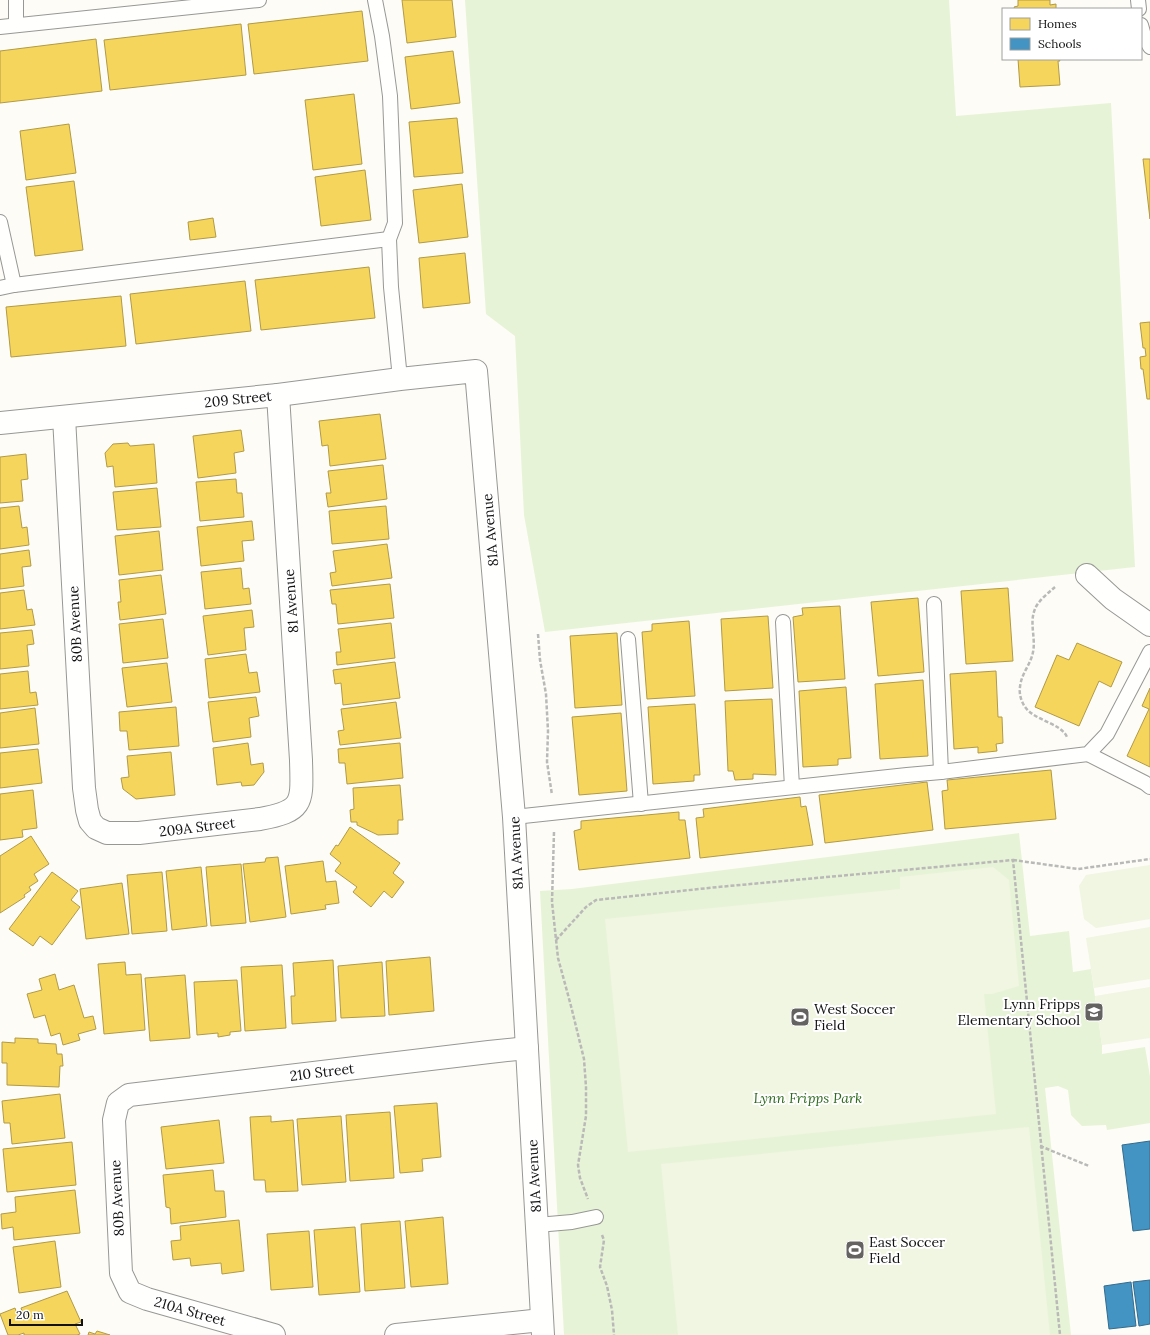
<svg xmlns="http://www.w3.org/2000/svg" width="1150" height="1335" font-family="Lora,serif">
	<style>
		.green { fill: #e7f3d7 }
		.pitch { fill: #f0f6e1 }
		.homes { fill: #f6d55c; stroke: #b19a46 }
		.schools { fill: #4393c3; stroke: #346c8e }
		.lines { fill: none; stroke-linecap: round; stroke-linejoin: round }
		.lane-casing { stroke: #979795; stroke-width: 16 }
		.street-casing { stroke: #979795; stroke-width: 24 }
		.path { stroke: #b9b9b8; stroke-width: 2.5; stroke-dasharray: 4 2; stroke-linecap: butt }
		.lane { stroke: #fffffe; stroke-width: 14 }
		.street { stroke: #fffffe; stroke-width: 22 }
		.labels { text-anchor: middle; stroke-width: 4; stroke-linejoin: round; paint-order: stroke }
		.street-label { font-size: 14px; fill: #111; stroke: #fff }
		.poi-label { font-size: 14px; fill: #111; stroke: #fff; text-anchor: start }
		.park-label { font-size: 14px; font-style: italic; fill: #2f6b1f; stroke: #fff }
	</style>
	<rect width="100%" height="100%" fill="#fdfcf7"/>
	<g class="green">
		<path d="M465,0H949L956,116L1111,103L1135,567L545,632L524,515L515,336L486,314Z"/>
		<path d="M1019,833L1030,936L1069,931L1073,972L1091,969L1102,1045V1054L1145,1047L1150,1076V1123L1107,1130L1106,1125L1082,1126L1071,1115L1068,1090L1058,1086L1045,1088L1071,1335H564L540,891L572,889Z"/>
	</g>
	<g class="pitch">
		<path d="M1150,865V919L1096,928L1084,919L1079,886L1086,875Z"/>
		<path d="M993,867L1009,880L1019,986L992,994H984L996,1114L628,1152L605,919L900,889V877Z"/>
		<path d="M1150,927V979L1094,988L1086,938Z"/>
		<path d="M1150,987V1038L1102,1045L1095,996Z"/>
		<path d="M1029,1127L1050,1335H678L661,1164Z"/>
	</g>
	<g class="homes">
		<path d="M402,0H452L456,37L407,43Z"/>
		<path d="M1018,0H1050V5L1056,4V9H1015L1014,7L1018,6Z"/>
		<path d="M362,11L368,61L254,74L248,24Z"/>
		<path d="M241,24L246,75L110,90L104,40Z"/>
		<path d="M96,39L102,91L0,103V51Z"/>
		<path d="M453,51L460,103L411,109L405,57Z"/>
		<path d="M1018,59H1059L1060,61H1058L1060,85L1020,87Z"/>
		<path d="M354,94L362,164L313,170L305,100Z"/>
		<path d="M457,118L463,173L414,177L409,122Z"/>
		<path d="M69,124L76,173L26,180L20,131Z"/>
		<path d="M1143,159H1150V219Z"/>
		<path d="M365,170L371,220L321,226L315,177Z"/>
		<path d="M74,181L83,250L35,256L26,187Z"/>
		<path d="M462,184L468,237L419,243L413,190Z"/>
		<path d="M213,218L216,237L190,240L188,222Z"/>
		<path d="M465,253L470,303L423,308L419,258Z"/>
		<path d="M369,267L375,318L261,330L255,280Z"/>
		<path d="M245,281L251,331L136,344L130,294Z"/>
		<path d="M121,296L126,346L11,357L6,307Z"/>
		<path d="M1150,322V399H1147L1143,369H1141L1140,357L1146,356L1145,348H1143L1140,323Z"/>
		<path d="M380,414L386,459L330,466L328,445L322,446L319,421Z"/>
		<path d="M241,430L244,451L234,453L236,473L198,478L193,436Z"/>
		<path d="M128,443L130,446L154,444L157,483L115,487L113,466L107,467L105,453L113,444Z"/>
		<path d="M26,454L28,479L21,480L23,501L0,503V457Z"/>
		<path d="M383,465L387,499L328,507L326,493H331L328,471Z"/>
		<path d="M236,479L237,493H242L244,517L200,521L196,482Z"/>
		<path d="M157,488L161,527L117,530L113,492Z"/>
		<path d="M19,506L22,528L27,527L29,545L0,549V508Z"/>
		<path d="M386,506L389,539L332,544L329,511Z"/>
		<path d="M252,521L254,540L242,541L244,561L201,566L197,527Z"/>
		<path d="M159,531L163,570L119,575L115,536Z"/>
		<path d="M387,544L392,578L332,586L330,573L336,572L333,551Z"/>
		<path d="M29,550L31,566L22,567L24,586L0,589V554Z"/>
		<path d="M241,568L243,589L249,588L251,604L205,609L201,572Z"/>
		<path d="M161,575L166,614L120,620L118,602H121L119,580Z"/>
		<path d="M390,584L394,618L338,624L336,604H332L330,590Z"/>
		<path d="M1008,588L1013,661L966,664L961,591Z"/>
		<path d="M24,590L27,610L32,609L35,625L0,629V593Z"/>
		<path d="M918,598L924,672L878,676L871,602Z"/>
		<path d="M840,606L845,679L798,682L793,617L803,615L802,608Z"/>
		<path d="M252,610L254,627L244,628L246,650L208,655L203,616Z"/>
		<path d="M768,616L773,688L725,691L721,619Z"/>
		<path d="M163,619L168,658L123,663L119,624Z"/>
		<path d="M689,621L695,696L647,699L642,632L652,631V624Z"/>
		<path d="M391,623L395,658L337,665L336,652H341L338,629Z"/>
		<path d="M32,630L34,644L27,645L29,666L0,669V633Z"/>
		<path d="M617,633L622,705L575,708L570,636Z"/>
		<path d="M1077,643L1122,662L1111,687L1099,681L1079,726L1035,707L1057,655L1069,660Z"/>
		<path d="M246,654L249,673L257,672L260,692L209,698L205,659Z"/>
		<path d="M395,662L400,698L343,705L341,683L335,684L333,670Z"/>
		<path d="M167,663L172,702L127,707L122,668Z"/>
		<path d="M28,671L30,693L36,692L38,705L0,709V674Z"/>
		<path d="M996,671L998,717H1002L1003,743L996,744L997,751L978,753V747L954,749L950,674Z"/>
		<path d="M923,680L928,756L880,759L875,684Z"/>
		<path d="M846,687L851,758L838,759V765L803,767L799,691Z"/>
		<path d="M1150,688V767L1127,756L1149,709L1142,706Z"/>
		<path d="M256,697L259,716L249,718L251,737L213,742L208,702Z"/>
		<path d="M772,699L776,775L753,774V779L735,780L733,771H728L725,701Z"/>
		<path d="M396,702L401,738L340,745L338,731L344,730L341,709Z"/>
		<path d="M695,704L700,775H694V781L653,784L648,707Z"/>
		<path d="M176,707L179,746L129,750L127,731H120L119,712Z"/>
		<path d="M35,708L39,744L0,748V713Z"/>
		<path d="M621,713L627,791L579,795L572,717Z"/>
		<path d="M248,743L251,765L263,763L264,772L254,785L242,786L241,782L217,785L213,748Z"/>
		<path d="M400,743L403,778L347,784L345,763H339L338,749Z"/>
		<path d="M38,749L42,783L0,788V753Z"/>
		<path d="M171,752L175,795L136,799L123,789L121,778L129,777L127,756Z"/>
		<path d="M1051,770L1056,819L945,829L942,791L948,790L947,780Z"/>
		<path d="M927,782L933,830L825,843L819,795Z"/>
		<path d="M400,785L403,820H398V834L378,835L357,825V822H351L350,810L354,809L353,788Z"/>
		<path d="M33,790L37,828L22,830L23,837L0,840V794Z"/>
		<path d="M800,797L801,807L806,806L813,845L700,858L696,818L704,817L703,809Z"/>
		<path d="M679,812V820H685L690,858L579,870L574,831L581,829V821Z"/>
		<path d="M350,827L400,863L393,873L404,882L392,898L384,891L371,907L353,892L357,887L335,871L341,863L330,854L336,845L338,846Z"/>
		<path d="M31,836L49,864L34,874L38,881L29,887L31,890L24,895L25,897L0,913V856Z"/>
		<path d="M278,857L286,917L250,922L243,864L265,862L266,858Z"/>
		<path d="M323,861L326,882L336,881L339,903L325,905L326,909L291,914L285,866Z"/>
		<path d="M241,864L246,923L211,926L206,867Z"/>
		<path d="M201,867L207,926L172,930L166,871Z"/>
		<path d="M52,872L78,891L71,900L80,907L52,945L40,936L33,946L9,929Z"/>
		<path d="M162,872L167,931L132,934L127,875Z"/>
		<path d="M122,883L129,934L86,939L80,889Z"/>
		<path d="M430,957L434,1011L389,1015L386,961Z"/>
		<path d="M333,960L336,1021L292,1024L291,996H295L293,963Z"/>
		<path d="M125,962L126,975L141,974L145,1030L104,1034L98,964Z"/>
		<path d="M382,962L385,1016L341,1018L338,966Z"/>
		<path d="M282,965L286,1028L245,1031L241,967Z"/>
		<path d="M55,974L59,990L74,985L84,1018L93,1016L96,1029L78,1034L80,1040L63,1045L60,1033L51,1036L45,1015L34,1018L27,994L42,990L39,979Z"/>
		<path d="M185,975L190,1038L150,1041L145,978Z"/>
		<path d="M237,980L241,1031L230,1032V1035L218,1037V1033L197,1035L194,982Z"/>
		<path d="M15,1038L38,1039V1043L56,1044L57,1054H62L63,1066H60L59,1087L7,1085V1063H2V1042L15,1043Z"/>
		<path d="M60,1094L65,1138L12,1144L10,1123H4L2,1101Z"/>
		<path d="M437,1103L441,1157L422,1159L423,1171L400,1173L394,1106Z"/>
		<path d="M390,1112L394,1178L350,1181L346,1115Z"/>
		<path d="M271,1116V1122L293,1120L298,1191L266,1192L265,1180H254L250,1117Z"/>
		<path d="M341,1116L346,1182L302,1185L297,1119Z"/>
		<path d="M219,1120L224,1163L166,1169L161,1127Z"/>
		<path d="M72,1142L76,1185L7,1192L3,1149Z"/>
		<path d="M213,1170L215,1191H224L226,1217L171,1224L170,1208L166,1207L163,1175Z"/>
		<path d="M75,1190L80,1233L14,1240L13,1227L2,1229L1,1214L16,1212L15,1197Z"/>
		<path d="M443,1217L448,1284L411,1287L405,1221Z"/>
		<path d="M239,1220L244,1271L222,1274L221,1263L191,1266L190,1258L173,1260L171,1241L181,1240L180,1226Z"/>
		<path d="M400,1221L405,1288L365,1291L361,1224Z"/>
		<path d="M355,1227L360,1292L319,1295L314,1230Z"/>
		<path d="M309,1231L313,1287L271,1290L267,1234Z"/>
		<path d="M55,1241L61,1287L19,1293L13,1247Z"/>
		<path d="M67,1291L81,1322L75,1324L80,1334L77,1335H24V1333L18,1335H8L0,1314L15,1308L19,1319L24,1317L21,1308Z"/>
		<path d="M97,1331L110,1335H88L89,1332L95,1334Z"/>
	</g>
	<g class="schools">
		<path d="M1150,1141V1229L1133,1231L1122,1145Z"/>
		<path d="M1150,1280V1324L1139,1326L1133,1282Z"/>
		<path d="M1131,1282L1136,1326L1109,1329L1104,1286Z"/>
	</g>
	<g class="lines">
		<g class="lane-casing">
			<g id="lane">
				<path d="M16,0V25"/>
				<path d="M375,0L382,36L390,96L395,223L389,239L391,287L400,379"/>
				<path d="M1138,0L1139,9"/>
				<path d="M1141,25L1144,36L1150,47"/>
				<path d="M0,27L259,0"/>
				<path d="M0,222L14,285"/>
				<path d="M0,288L14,285L389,239"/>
				<path d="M934,604L941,772"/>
				<path d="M783,622L792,787"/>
				<path d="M628,639L641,804"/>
				<path d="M1088,754L1145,783L1150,787"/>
				<path d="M514,817L907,775L941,772L1088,754L1107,734L1150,652"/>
				<path d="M537,1225L572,1222L596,1217"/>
			</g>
		</g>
		<g class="street-casing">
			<g id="street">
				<path d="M64,417L84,788L87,810L90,821L96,828L107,833H139L260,819C305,811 302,802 301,760L278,395"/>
				<path d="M0,423L278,395L400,379L476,371L514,817L543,1335"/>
				<path d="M1087,575L1113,599L1150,625"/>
				<path d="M274,1335L147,1299L130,1292L121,1273L114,1120L118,1103L129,1095L489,1052L527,1048"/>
				<path d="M396,1335L542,1320"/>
			</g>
		</g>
		<g class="path">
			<path d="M1055,587C1048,593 1038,601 1035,609C1029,623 1036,638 1033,652C1031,664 1021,674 1020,687C1019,694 1021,701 1025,707C1035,721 1061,723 1067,737"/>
			<path d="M538,634L540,660L546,694L548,731L547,762L552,795"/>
			<path d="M554,832L552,902L558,958L571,1006L584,1059L586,1087V1116L578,1165L580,1178L588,1199"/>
			<path d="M1013,860L1078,869L1150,859"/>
			<path d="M556,940L586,907L596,900L718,887L1013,860L1060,1335"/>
			<path d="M1040,1146L1089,1166"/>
			<path d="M602,1235L604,1240L600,1267L607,1286L612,1310L614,1335"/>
		</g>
		<use href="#lane" class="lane"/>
		<use href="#street" class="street"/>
	</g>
	<defs>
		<g id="school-square" transform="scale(1)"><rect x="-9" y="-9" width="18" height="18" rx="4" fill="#646362" stroke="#fff"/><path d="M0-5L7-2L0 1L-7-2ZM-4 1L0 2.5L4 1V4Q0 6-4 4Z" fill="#fff"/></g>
		<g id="stadium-square" transform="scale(1)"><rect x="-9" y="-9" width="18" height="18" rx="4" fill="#646362" stroke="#fff"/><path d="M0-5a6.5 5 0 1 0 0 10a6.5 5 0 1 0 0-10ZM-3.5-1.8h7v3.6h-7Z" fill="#fff"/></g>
	</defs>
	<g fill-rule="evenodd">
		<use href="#school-square" x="1094" y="1012"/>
		<use href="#stadium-square" x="800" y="1017"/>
		<use href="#stadium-square" x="855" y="1250"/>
	</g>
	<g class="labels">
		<g class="street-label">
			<text transform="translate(238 399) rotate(-6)" y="5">209 Street</text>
			<text transform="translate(490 530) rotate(-95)" y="5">81A Avenue</text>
			<text transform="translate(291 601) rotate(-94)" y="5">81 Avenue</text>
			<text transform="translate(75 624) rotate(-93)" y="5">80B Avenue</text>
			<text transform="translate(197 827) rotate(-7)" y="5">209A Street</text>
			<text transform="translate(516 853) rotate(-93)" y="5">81A Avenue</text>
			<text transform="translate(322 1072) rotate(-7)" y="5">210 Street</text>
			<text transform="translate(534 1176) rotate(-93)" y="5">81A Avenue</text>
			<text transform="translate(117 1198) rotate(-93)" y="5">80B Avenue</text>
			<text transform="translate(190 1311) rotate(16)" y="5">210A Street</text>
		</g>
		<g class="poi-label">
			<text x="1080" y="1009" text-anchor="end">Lynn Fripps<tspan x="1080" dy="16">Elementary School</tspan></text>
			<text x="814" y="1014">West Soccer<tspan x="814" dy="16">Field</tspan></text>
			<text x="869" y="1247">East Soccer<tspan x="869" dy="16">Field</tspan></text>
		</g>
		<g class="park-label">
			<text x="808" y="1103">Lynn Fripps Park</text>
		</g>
	</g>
	<rect x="1002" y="8" width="140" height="52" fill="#ffffff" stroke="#a0a0a0"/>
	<rect x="1010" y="18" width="20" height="12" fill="#f6d55c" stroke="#a0a0a0"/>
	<text x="1038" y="28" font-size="12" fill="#111111">Homes</text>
	<rect x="1010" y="38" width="20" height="12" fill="#4393c3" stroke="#a0a0a0"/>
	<text x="1038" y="48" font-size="12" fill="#111111">Schools</text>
	<path d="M10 1319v6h72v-6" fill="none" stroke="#111111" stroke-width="2"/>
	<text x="16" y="1319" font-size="12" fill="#111111" stroke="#ffffff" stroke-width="3" paint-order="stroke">20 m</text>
</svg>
